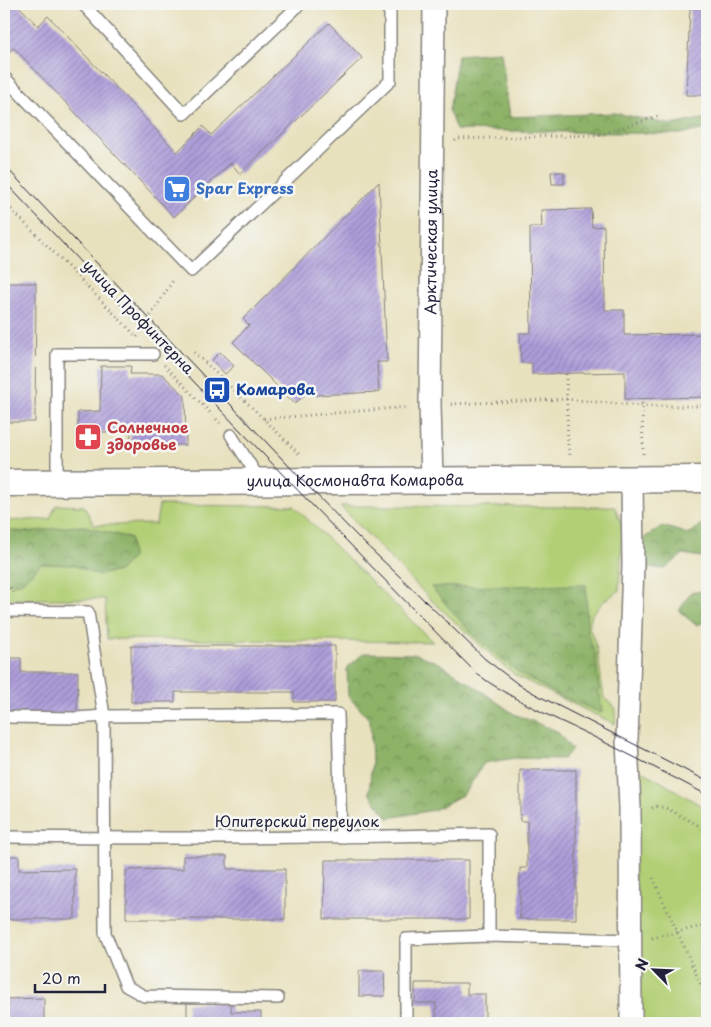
<svg xmlns="http://www.w3.org/2000/svg" width="711" height="1027" font-family="'Playpen Sans',sans-serif">
	<style>
		.green { fill: #b2cf76; stroke: #6a7858 }
		.forest { fill: url(#forest-crowns); stroke: #586a51 }
		.building { fill: url(#building-hatch) }
		.lines { fill: none; stroke-linecap: round; stroke-linejoin: round }
		.service-casing { stroke: #85827c; stroke-width: 14 }
		.minor-casing { stroke: #85827c; stroke-width: 24 }
		.tertiary-casing { stroke: #85827c; stroke-width: 29 }
		.path { stroke: #85827c; stroke-width: 3; stroke-dasharray: 1 4; stroke-linecap: butt }
		.service { stroke: #fff; stroke-width: 11 }
		.minor { stroke: #fff; stroke-width: 21 }
		.tertiary { stroke: #fff; stroke-width: 26 }
		.tram { stroke: #22223b; stroke-width: 1 }
		.labels { text-anchor: middle; stroke-width: 5; stroke-linejoin: round; paint-order: stroke }
		.shop-label { font-size: 15px; font-weight: bold; fill: #366cbe; stroke: #f6f6f2; text-anchor: start }
		.street-label { font-size: 15px; fill: #22223b; stroke: #f6f6f2 }
		.transit-label { font-size: 15px; font-weight: bold; fill: #164399; stroke: #f6f6f2; text-anchor: start }
		.health-label { font-size: 15px; font-weight: bold; fill: #be3a42; stroke: #f6f6f2; text-anchor: start }
	</style>
	<defs>
		<pattern id="forest-crowns" width="20" height="18" patternUnits="userSpaceOnUse" patternTransform="scale(1.25)"><rect width="20" height="18" fill="#8db267"/><path d="M2 6a3 3 0 1 1 6 0M12 15a3 3 0 1 1 6 0" fill="none" stroke="#739056"/></pattern>
		<pattern id="building-hatch" width="6" height="6" patternUnits="userSpaceOnUse" patternTransform="scale(1.25)"><rect width="6" height="6" fill="#ad9dda"/><path d="M-1 1l2-2M0 6l6-6M5 7l2-2" fill="none" stroke="#8c80b2"/></pattern>
	</defs>
	<rect width="100%" height="100%" fill="#f6f6f2"/>
	<filter id="ink" filterUnits="userSpaceOnUse"><feTurbulence type="fractalNoise" baseFrequency=".02" numOctaves="2"/><feDisplacementMap in="SourceGraphic" scale="10" xChannelSelector="R" yChannelSelector="G"/><feConvolveMatrix kernelMatrix="1 2 1 2 8 2 1 2 1" color-interpolation-filters="sRGB"/></filter>
	<filter id="wash" filterUnits="userSpaceOnUse"><feTurbulence type="fractalNoise" baseFrequency=".0096" numOctaves="4" result="noise"/><feDisplacementMap in="SourceGraphic" scale="20" xChannelSelector="R" yChannelSelector="G"/><feGaussianBlur stdDeviation="1.12" result="paint"/><feColorMatrix in="noise" values="0 0 0 0 0 0 0 0 0 0 0 0 0 0 0 0 0 1.4 0 .05"/><feComposite in="paint" operator="in"/></filter>
	<g filter="url(#wash)">
		<rect width="100%" height="100%" fill="#e8e1be"/>
		<g class="green">
			<path d="M56,505L84,506L94,525L156,524L159,505L294,506L433,642L107,639L105,599H4V521L50,519Z"/>
			<path d="M340,506L615,507L623,529L619,591L605,600L592,614L589,626L597,649L604,698L616,708L615,724L552,694L515,675L487,651L430,599Z"/>
			<path d="M634,766L707,809V1023H635Z"/>
		</g>
		<g class="forest">
			<path d="M501,52L510,117L615,113L672,125L707,118V129L680,134L456,130L449,111L458,55Z"/>
			<path d="M707,520V558L683,554L665,569L639,566L640,541L662,526L688,534Z"/>
			<path d="M84,526L106,532L130,538L132,557L120,571L97,575L74,565L41,564L21,583H4V530L30,532L66,527Z"/>
			<path d="M586,585L587,632L595,653L602,713L560,696L519,673L473,635L431,587Z"/>
			<path d="M707,591V622L696,625L679,611L691,592Z"/>
			<path d="M364,653L416,654L441,664L477,688L514,714L557,731L572,750L563,759L515,758L484,763L464,794L434,810L388,818L369,793L372,761L370,720L348,696L347,668Z"/>
		</g>
		<g id="blocks">
			<g class="building">
				<path d="M4,4H17L38,26L48,16L177,152L203,126L211,135L329,23L362,58L240,174L231,163L174,217L14,48L5,56L4,55Z"/>
				<path d="M690,8L707,9V95H686Z"/>
				<path d="M551,172H564V184H552Z"/>
				<path d="M379,182L387,362H377L379,392L315,395L312,387L295,404L233,342L249,325L243,319Z"/>
				<path d="M591,209L592,227L604,226L605,310H624V335L707,334V397L625,399V372L532,374V363H521L520,333H531L530,227H542L541,210Z"/>
				<path d="M4,283H36L35,422H4Z"/>
				<path d="M220,352L234,366L225,374L212,360Z"/>
				<path d="M101,366H131L130,374H162L185,396L186,445H130L131,432H101L100,442H78V412L100,411Z"/>
				<path d="M131,646H335V702H294V692H175V702H131Z"/>
				<path d="M4,658H21V672H78L77,718L4,717Z"/>
				<path d="M520,770H576V919H520V868H527V821H520Z"/>
				<path d="M4,856H19V870L75,869V919H4Z"/>
				<path d="M183,856H227V869H285V919H126V870L183,869Z"/>
				<path d="M325,860H469V919H324Z"/>
				<path d="M359,971H384L385,996H359Z"/>
				<path d="M415,983H467V994H485V1023H436V1003H415Z"/>
				<path d="M44,998V1023H4V999Z"/>
				<path d="M231,1002V1012H261V1023H187V1003Z"/>
			</g>
		</g>
	</g>
	<g filter="url(#ink)">
		<use href="#blocks" fill-opacity="0" stroke="#85827c" stroke-width="1"/>
		<g class="lines">
			<g class="service-casing">
				<g id="service">
					<path d="M83,4L184,114L300,4"/>
					<path d="M4,77L191,271L390,81V12L383,4"/>
					<path d="M231,435L260,480"/>
					<path d="M57,484V354H153"/>
					<path d="M4,611L88,612L104,716L105,933L126,986L144,996L278,998"/>
					<path d="M4,717L77,718L104,716L338,714L341,838"/>
					<path d="M4,837C165,839 327,838 489,834V936"/>
					<path d="M406,1023V939L489,936L630,940"/>
				</g>
			</g>
			<g class="minor-casing">
				<g id="minor">
					<path id="s1" d="M432,481L430,405L434,4"/>
					<path d="M631,1023L630,808L627,740L633,564L632,480"/>
				</g>
			</g>
			<g class="tertiary-casing">
				<g id="tertiary">
					<path id="s2" d="M4,483L707,479"/>
				</g>
			</g>
			<g class="path">
				<path d="M455,141L457,139L597,135L659,116"/>
				<path d="M4,202L137,337"/>
				<path d="M137,337L174,279"/>
				<path d="M194,352L264,419L300,455"/>
				<path d="M164,365L220,423"/>
				<path d="M566,374L568,445L570,455"/>
				<path d="M642,398L643,455"/>
				<path d="M451,404L566,399L643,406H707"/>
				<path d="M264,419L408,407"/>
				<path d="M4,580L14,593"/>
				<path d="M652,808L655,806L666,808L707,830"/>
				<path d="M653,878L707,998"/>
				<path d="M652,938L707,925"/>
			</g>
			<use href="#service" class="service"/>
			<use href="#minor" class="minor"/>
			<use href="#tertiary" class="tertiary"/>
			<g class="tram">
				<path d="M4,165L304,482L362,541L396,573L485,659L518,684L537,695L707,781"/>
				<path d="M4,181C160,347 317,512 477,674C511,699 550,716 588,734C628,754 668,774 707,795"/>
			</g>
		</g>
	</g>
	<defs>
		<g id="supermarket-square" transform="scale(1.4375)"><rect x="-9" y="-9" width="18" height="18" rx="4" fill="#3f7fe0" stroke="#f6f6f2"/><path d="M-6-5.5h2.5l.6 2H6L4.5 2H-2.5L-4.4-4H-6ZM-1.5 3.2a1.3 1.3 0 1 0 .1 0ZM3 3.2a1.3 1.3 0 1 0 .1 0Z" fill="#fff"/></g>
		<g id="bus-square" transform="scale(1.4375)"><rect x="-9" y="-9" width="18" height="18" rx="4" fill="#1a4fb4" stroke="#f6f6f2"/><path d="M-5-6H5V4H4V6H2V4H-2V6H-4V4H-5ZM-3.5-4V0h7V-4ZM-3.5 1.2v1.5H-2V1.2ZM2 1.2v1.5H3.5V1.2Z" fill="#fff"/></g>
		<g id="pharmacy-square" transform="scale(1.4375)"><rect x="-9" y="-9" width="18" height="18" rx="4" fill="#e0444e" stroke="#f6f6f2"/><path d="M-2-6h4v4h4v4h-4v4h-4v-4h-4v-4h4Z" fill="#fff"/></g>
	</defs>
	<g fill-rule="evenodd">
		<use href="#supermarket-square" x="177" y="189"/>
		<use href="#bus-square" x="217" y="390"/>
		<use href="#pharmacy-square" x="88" y="437"/>
	</g>
	<g class="labels">
		<g class="shop-label">
			<text x="196" y="194">Spar Express</text>
		</g>
		<g class="street-label">
			<text dy="5" stroke="none"><textPath href="#s1" startOffset="239">Арктическая улица</textPath></text>
			<text transform="translate(138 317) rotate(46)" y="5">улица Профинтерна</text>
			<text dy="5" stroke="none"><textPath href="#s2" startOffset="351">улица Космонавта Комарова</textPath></text>
			<text x="297" y="827">Юпитерский переулок</text>
		</g>
		<g class="transit-label">
			<text x="236" y="395">Комарова</text>
		</g>
		<g class="health-label">
			<text x="107" y="433">Солнечное<tspan x="107" dy="17">здоровье</tspan></text>
		</g>
	</g>
	<rect width="711" height="1027" fill="none" stroke="#f6f6f2" stroke-width="20"/>
	<g transform="translate(654 970) rotate(294)" stroke="#f6f6f2" stroke-width="4" paint-order="stroke">
	<path d="M0-4L9 19L0 12L-9 19Z" fill="#22223b"/>
	<text y="-8" font-size="14" font-weight="bold" text-anchor="middle" fill="#22223b">N</text>
	</g>
	<path d="M35 984v8h70v-8" fill="none" stroke="#22223b" stroke-width="2.5"/>
	<text x="42" y="984" font-size="15" fill="#22223b" stroke="#f6f6f2" stroke-width="4" paint-order="stroke">20 m</text>
</svg>
